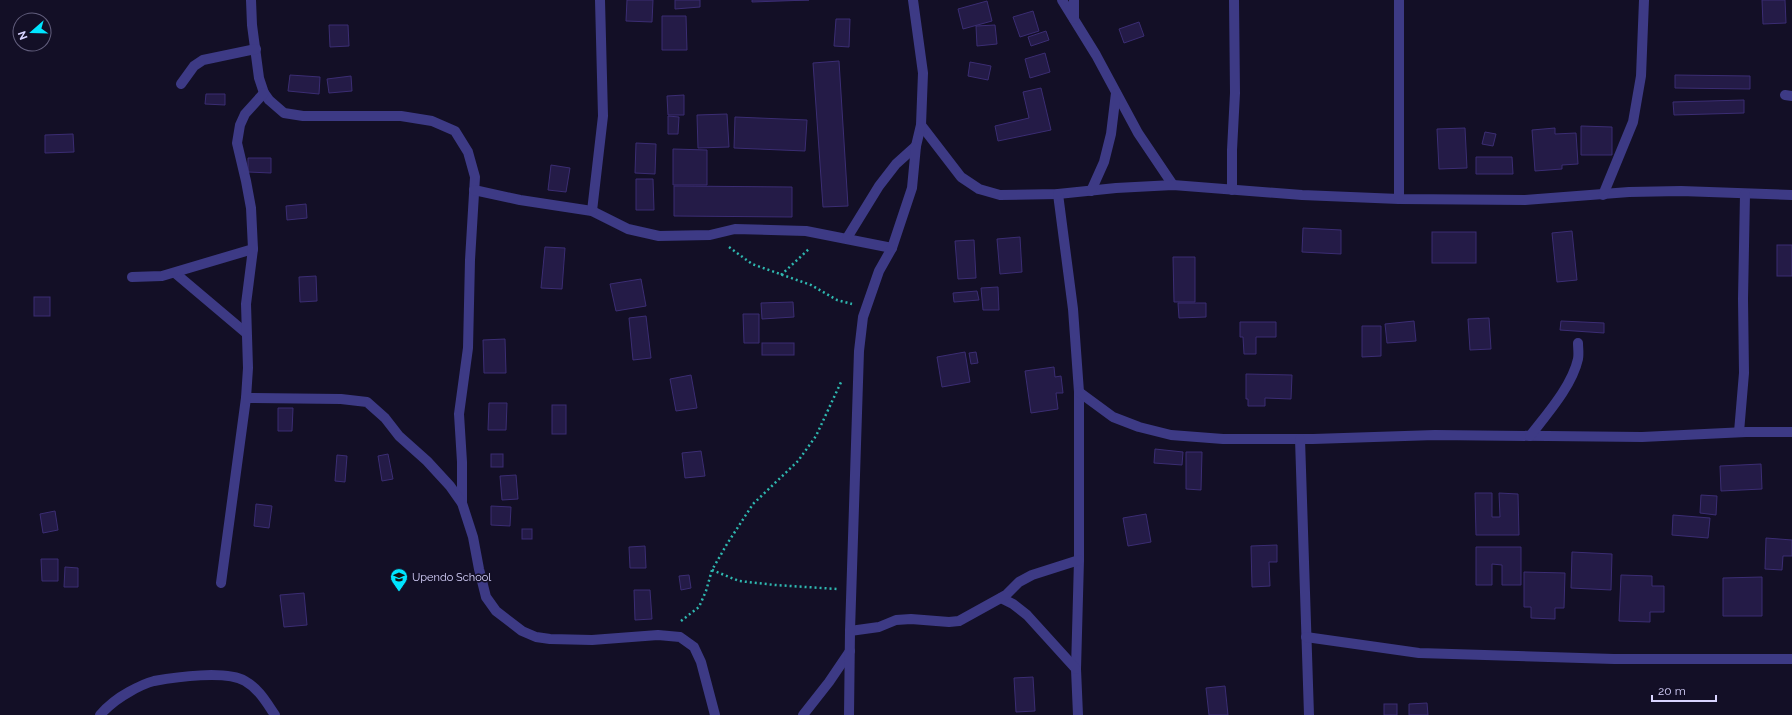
<svg xmlns="http://www.w3.org/2000/svg" width="1792" height="715" font-family="Raleway,sans-serif">
	<style>
		.building { fill: #241b47; stroke: #3b2d73 }
		.lines { fill: none; stroke-linecap: round; stroke-linejoin: round }
		.path { stroke: #2fb8b0; stroke-width: 2.5; stroke-dasharray: 2 3; stroke-linecap: butt }
		.service { stroke: #3d3a85; stroke-width: 10 }
		.minor { stroke: #3d3a85; stroke-width: 10 }
		.labels { text-anchor: middle; stroke-width: 3.5; stroke-linejoin: round; paint-order: stroke }
		.poi-label { font-size: 11px; fill: #d9d4ff; stroke: #130f26; text-anchor: start }
	</style>
	<rect width="100%" height="100%" fill="#130f26"/>
	<g class="building">
		<path d="M627,0H653L652,22L626,21Z"/>
		<path d="M675,0H700V7L675,9Z"/>
		<path d="M752,0H809L752,2Z"/>
		<path d="M1762,0H1785L1786,23L1763,24Z"/>
		<path d="M987,1L992,21L963,29L958,9Z"/>
		<path d="M1033,11L1039,31L1020,37L1013,17Z"/>
		<path d="M662,16H686L687,50H662Z"/>
		<path d="M836,19H850L849,47L834,46Z"/>
		<path d="M1139,22L1144,36L1124,43L1119,29Z"/>
		<path d="M329,25H348L349,46L330,47Z"/>
		<path d="M995,25L997,44L977,46L976,26Z"/>
		<path d="M1046,31L1049,40L1031,46L1028,37Z"/>
		<path d="M1045,53L1050,72L1030,78L1025,59Z"/>
		<path d="M839,61L848,206L823,207L813,63Z"/>
		<path d="M970,62L991,66L988,80L968,76Z"/>
		<path d="M290,75L320,77L319,94L288,91Z"/>
		<path d="M1675,75L1750,76V89L1675,88Z"/>
		<path d="M351,76L352,91L329,93L327,79Z"/>
		<path d="M1041,88L1051,130L998,141L995,126L1029,118L1023,92Z"/>
		<path d="M206,94H225V105L205,104Z"/>
		<path d="M684,95V115H668L667,96Z"/>
		<path d="M1744,100V113L1674,115L1673,102Z"/>
		<path d="M727,114L729,147L698,148L697,115Z"/>
		<path d="M668,116L679,117L678,134H668Z"/>
		<path d="M735,117L807,120L805,151L734,148Z"/>
		<path d="M1581,126L1612,127V155H1581Z"/>
		<path d="M1465,128L1467,168L1439,169L1437,129Z"/>
		<path d="M1555,128V134L1576,133L1578,164L1562,165V169L1535,171L1532,130Z"/>
		<path d="M1485,132L1496,134L1493,146L1482,144Z"/>
		<path d="M73,134L74,152L45,153V135Z"/>
		<path d="M636,143L656,144L655,174L635,173Z"/>
		<path d="M673,149L707,150V185H673Z"/>
		<path d="M1476,157H1512L1513,174H1476Z"/>
		<path d="M248,158H271V173L248,172Z"/>
		<path d="M551,165L570,168L566,192L548,190Z"/>
		<path d="M636,179H653L654,210H636Z"/>
		<path d="M674,186L792,187V217L674,216Z"/>
		<path d="M306,204L307,218L287,220L286,206Z"/>
		<path d="M1303,228L1341,230V254L1302,252Z"/>
		<path d="M1572,231L1577,280L1557,282L1552,233Z"/>
		<rect x="1432" y="232" width="44" height="31"/>
		<path d="M1020,237L1022,272L1000,274L997,239Z"/>
		<path d="M974,240L976,278L958,279L955,241Z"/>
		<rect x="1777" y="245" width="15" height="31"/>
		<path d="M545,247L565,248L562,289L541,288Z"/>
		<path d="M1173,257H1195V302H1174Z"/>
		<path d="M316,276L317,301L300,302L299,277Z"/>
		<path d="M641,279L646,306L616,311L610,284Z"/>
		<path d="M998,287L999,310H983L981,288Z"/>
		<path d="M977,291L979,300L954,302L953,293Z"/>
		<rect x="34" y="297" width="16" height="19"/>
		<path d="M793,302L794,317L762,319L761,303Z"/>
		<path d="M1178,303H1206V317L1179,318Z"/>
		<path d="M743,314H759V343H744Z"/>
		<path d="M646,316L651,358L633,360L629,318Z"/>
		<path d="M1489,318L1491,349L1470,350L1468,319Z"/>
		<path d="M1414,321L1416,341L1387,343L1385,324Z"/>
		<path d="M1561,321L1604,323V333L1560,330Z"/>
		<path d="M1240,322H1276V337H1256V354H1244L1243,337H1240Z"/>
		<path d="M1362,326H1381V356L1362,357Z"/>
		<path d="M505,339L506,373H484L483,340Z"/>
		<rect x="762" y="343" width="32" height="12"/>
		<path d="M965,352L970,382L942,387L937,357Z"/>
		<path d="M976,352L978,363L971,364L969,353Z"/>
		<path d="M1054,367L1055,377L1061,376L1063,393H1056L1058,409L1031,413L1025,371Z"/>
		<path d="M1246,374L1292,375L1291,399L1265,398V406H1248V399H1246Z"/>
		<path d="M691,375L697,408L676,411L670,379Z"/>
		<path d="M489,403H507L506,430H488Z"/>
		<rect x="552" y="405" width="14" height="29"/>
		<path d="M278,408H293L292,431H278Z"/>
		<path d="M1155,449L1183,452L1182,465L1154,463Z"/>
		<path d="M701,451L705,476L685,478L682,453Z"/>
		<path d="M1186,452H1202L1201,490L1186,489Z"/>
		<path d="M388,454L393,479L382,481L378,456Z"/>
		<rect x="491" y="454" width="12" height="13"/>
		<path d="M337,455L347,456L345,482L335,481Z"/>
		<path d="M1761,464L1762,489L1721,491L1720,466Z"/>
		<path d="M516,475L518,499L502,500L500,476Z"/>
		<path d="M1475,493H1492V517H1500L1499,493L1518,494L1519,535H1476Z"/>
		<path d="M1701,495L1717,496L1716,515L1700,513Z"/>
		<path d="M256,504L272,506L269,528L254,526Z"/>
		<path d="M491,506L511,507L510,526L491,525Z"/>
		<path d="M55,511L58,530L43,533L40,514Z"/>
		<path d="M1146,514L1151,542L1128,546L1123,518Z"/>
		<path d="M1673,515L1710,518L1708,538L1672,535Z"/>
		<rect x="522" y="529" width="10" height="10"/>
		<path d="M1766,538L1792,540V556H1783L1782,570L1765,569Z"/>
		<path d="M1277,545V562H1269L1270,586L1252,587L1251,546Z"/>
		<path d="M645,546L646,568H630L629,547Z"/>
		<path d="M1476,547H1521V585H1502V565L1492,564V585H1476Z"/>
		<path d="M1572,552L1612,554L1611,590L1571,588Z"/>
		<path d="M41,559H58V581H42Z"/>
		<path d="M65,567L78,568V587H64Z"/>
		<path d="M1524,572L1565,573L1564,608H1555V619L1531,618V607H1524Z"/>
		<path d="M689,575L691,588L681,590L679,576Z"/>
		<path d="M1621,575L1652,576V586H1664V612H1650V622L1619,621Z"/>
		<path d="M1762,577V616H1723V578Z"/>
		<path d="M634,590H650L652,619L635,620Z"/>
		<path d="M304,593L307,625L284,627L280,595Z"/>
		<path d="M1033,677L1035,711L1016,712L1014,678Z"/>
		<path d="M1225,686L1228,715H1209L1206,688Z"/>
		<path d="M1427,703L1428,715H1409V704Z"/>
		<rect x="1384" y="704" width="13" height="11"/>
	</g>
	<g class="lines">
		<g class="path">
			<path d="M729,247L752,264L811,285L837,300L852,304"/>
			<path d="M781,275L810,248"/>
			<path d="M712,570L739,581L775,585L837,589"/>
			<path d="M681,621L699,607L706,591L712,570L727,544L753,504L798,461L816,436L842,380"/>
		</g>
		<path class="service" d="M100,715C108,706 118,698 129,692C136,688 146,683 154,681C176,677 226,670 245,681C259,689 266,702 275,715"/>
		<g class="minor">
			<path d="M251,0L252,25L259,78L264,93L269,100L284,113L303,116H401L432,121L455,131L468,152L475,177L470,260L468,348L459,414L462,462V503"/>
			<path d="M1062,0L1096,55L1138,133L1173,185"/>
			<path d="M1074,19V0"/>
			<path d="M181,84L194,66L203,60L256,49"/>
			<path d="M1785,95L1792,96"/>
			<path d="M921,125L961,177L979,189L1000,195L1058,194L1116,188L1173,185L1302,195L1399,199L1525,200L1629,192L1681,191L1792,195"/>
			<path d="M474,190L520,200L592,211L628,229L659,236L710,235L735,229L806,231L892,248"/>
			<path d="M1232,190V150L1235,93L1234,0"/>
			<path d="M1091,191L1104,162L1111,134L1116,93"/>
			<path d="M1058,194L1073,309L1079,392V560L1076,669L1078,715"/>
			<path d="M1603,195L1633,122L1641,76L1644,0"/>
			<path d="M1399,199V0"/>
			<path d="M592,211L603,116L600,0"/>
			<path d="M847,238L879,186L896,164L916,146"/>
			<path d="M175,273L246,333"/>
			<path d="M132,277L162,276L253,249"/>
			<path d="M1079,392L1113,417L1139,427L1171,435L1223,439H1313L1435,435L1642,437L1746,432H1792"/>
			<path d="M246,398L341,399L367,402L385,418L399,436L427,461L450,486L462,503L473,537L479,569L486,597L496,611L522,631L536,637L550,639L592,640L658,635L680,637L694,647L701,662L715,715"/>
			<path d="M1739,432L1744,373L1743,299L1745,194"/>
			<path d="M1530,436C1547,414 1572,386 1578,359C1579,354 1578,348 1578,343"/>
			<path d="M1300,439L1309,715"/>
			<path d="M221,583L246,398L248,368L246,304L253,249L251,208L246,181L237,143L240,125L245,114L264,93"/>
			<path d="M1001,598L1013,604L1027,615L1076,669"/>
			<path d="M850,631L879,627L896,620L911,619L949,622L959,621L1006,595L1019,582L1032,575L1079,560"/>
			<path d="M1306,637L1419,653L1614,659H1792"/>
			<path d="M803,715L829,682L850,651"/>
			<path d="M849,715L850,631L859,351L863,317L879,271L892,248L912,188L916,146L921,125L923,73L913,0"/>
		</g>
	</g>
	<defs>
		<g id="school-pin" transform="scale(0.9)"><path d="M0 17L-7.5 6A9.5 9.5 0 1 1 7.5 6Z" fill="#00e5ff" stroke="#130f26"/><path d="M0-5L7-2L0 1L-7-2ZM-4 1L0 2.5L4 1V4Q0 6-4 4Z" fill="#111"/></g>
	</defs>
	<g fill-rule="evenodd">
		<use href="#school-pin" x="399" y="577"/>
	</g>
	<g class="labels">
		<g class="poi-label">
			<text x="412" y="581">Upendo School</text>
		</g>
	</g>
	<g transform="translate(32 32) rotate(250)"><circle r="19" fill="#130f26" stroke="#625e7d"/>
	<path d="M0-3L7 15L0 10L-7 15Z" fill="#00e5ff"/>
	<text y="-6" font-size="11" font-weight="bold" text-anchor="middle" fill="#d9d4ff">N</text>
	</g>
	<path d="M1652 695v6h64v-6" fill="none" stroke="#d9d4ff" stroke-width="2"/>
	<text x="1658" y="695" font-size="12" fill="#d9d4ff" stroke="#130f26" stroke-width="3" paint-order="stroke">20 m</text>
</svg>
